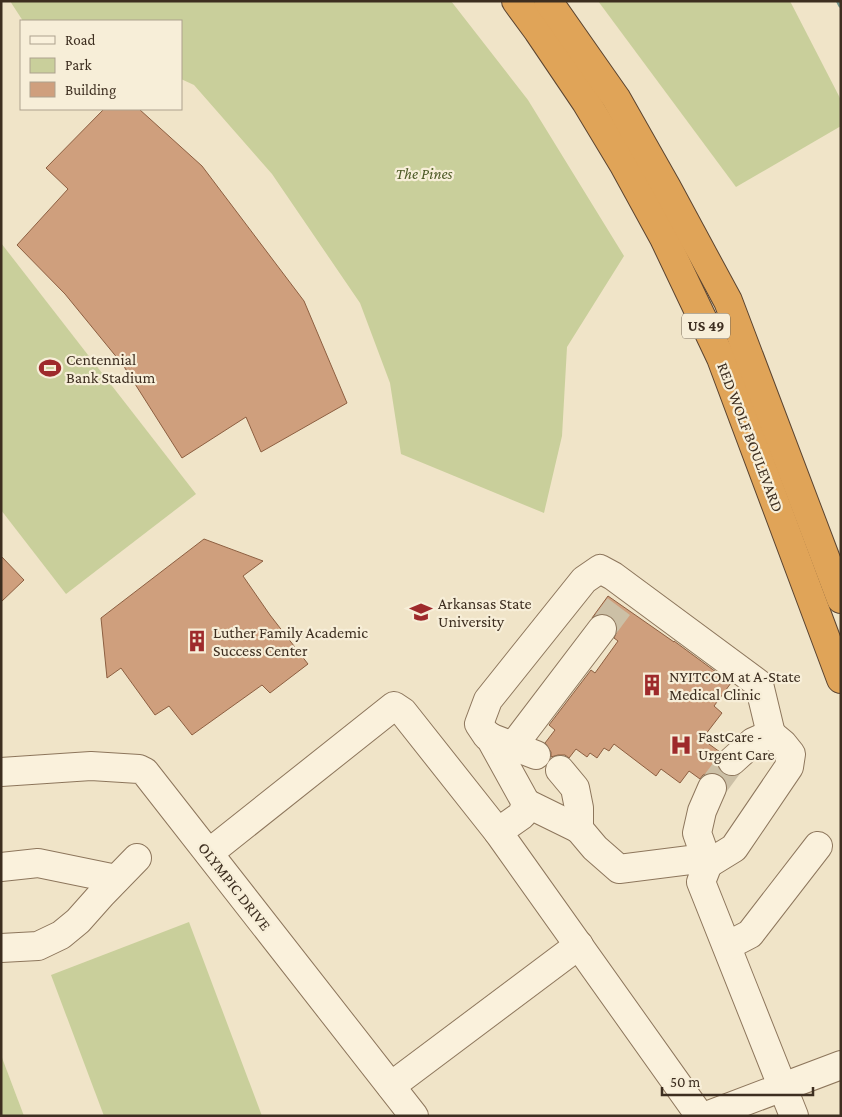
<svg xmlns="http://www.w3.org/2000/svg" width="842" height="1117" font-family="'Crimson Pro',serif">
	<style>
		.green { fill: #c9cf9b }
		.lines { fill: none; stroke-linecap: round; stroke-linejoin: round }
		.stream { stroke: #6f938a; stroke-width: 6 }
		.building { fill: #cf9f7d; stroke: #8d5f41 }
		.minor-tunnel { stroke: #ccc0a6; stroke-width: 28; stroke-dasharray: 28 14; stroke-linecap: butt }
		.minor-casing { stroke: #8d765c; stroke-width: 30 }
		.highway-casing { stroke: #5b4430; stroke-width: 30 }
		.minor { stroke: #faf1dc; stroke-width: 28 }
		.highway { stroke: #e0a458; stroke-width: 28 }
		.labels { text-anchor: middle; stroke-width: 4.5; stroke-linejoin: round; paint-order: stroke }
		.shield { fill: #f7eed8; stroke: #756857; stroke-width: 1 }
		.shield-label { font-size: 15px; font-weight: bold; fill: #3d2e20 }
		.park-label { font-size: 16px; font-style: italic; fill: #4d5a26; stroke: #f7eed8 }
		.poi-label { font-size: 16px; fill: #3d2e20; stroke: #f7eed8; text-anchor: start }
		.street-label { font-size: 16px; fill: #3d2e20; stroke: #f7eed8 }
	</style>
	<rect width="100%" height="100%" fill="#f0e4c8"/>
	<g class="green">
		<path d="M10,1H451L528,100L624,256L567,347L562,436L544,513L401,454L390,383L360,303L272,174L194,85L181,79V21H23Z"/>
		<path d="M598,1H790L841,100V126L736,187Z"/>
		<path d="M1,243L196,494L66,594L1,510Z"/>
		<path d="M189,922L262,1116H104L51,975Z"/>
		<path d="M1,1055L24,1116H1Z"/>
	</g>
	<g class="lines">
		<path class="stream" d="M839,1L841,5"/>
	</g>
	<g class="building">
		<path d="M104,109H139L202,166L304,301L347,403L261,452L246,417L182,458L123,365L65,294L17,245L68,189L46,168Z"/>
		<path d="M204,539L263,561L243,576L270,615L308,664L270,693L262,685L192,735L169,706L155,715L121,668L107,678L101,618Z"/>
		<path d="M1,556L24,580L1,602Z"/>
		<path d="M608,596L674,642V641L731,683L714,706L722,713L702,739L720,752L717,757V764L720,771L727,776H734L727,785L724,778L719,774L711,772L703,775L700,779L689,771L680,783L661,769L656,776L614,744L609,751L604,748L597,758L590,753L587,757L576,749L569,758L565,755H558L551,757V752L545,743L555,730L549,725L591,670L595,673L618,641L614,638L617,631V623L612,617L603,614H596L592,618Z"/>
	</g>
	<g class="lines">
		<g class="minor-tunnel">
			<path d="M602,629L620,605"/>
			<path d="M712,788L732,761"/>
		</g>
		<g class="minor-casing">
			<g id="minor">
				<path d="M489,736L526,803L522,815L498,832L700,1116"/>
				<path d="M513,746L602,629"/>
				<path d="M536,755L487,736L479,724L488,700L584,580L600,569L613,576L759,684L771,734"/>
				<path d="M560,770L575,788L579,808V829L595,848L619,869L690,860L708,864L734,848L789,767L791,754L783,744L771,734L753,742L732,761"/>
				<path d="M1,772L91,766L139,769L145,772L414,1116"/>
				<path d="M712,788L702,811L697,833L708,864L701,882L794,1116"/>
				<path d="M526,803L579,829"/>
				<path d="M209,853L394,706L403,712L498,832"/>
				<path d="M1,867L38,863L116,879"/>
				<path d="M727,946L750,934L818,846"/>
				<path d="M1,948L38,946L61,935L78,921L102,894L137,858"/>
				<path d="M391,1086L579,945"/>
				<path d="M706,1116L841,1065"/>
			</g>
		</g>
		<g class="highway-casing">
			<g id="highway">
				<path d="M516,1L538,31L586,102L624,165L664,238L721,358L841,679"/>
				<path d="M548,1L616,98L667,188L728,301L841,599"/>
			</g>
		</g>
		<use href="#minor" class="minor"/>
		<use href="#highway" class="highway"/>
	</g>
	<defs>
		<g id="stadium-bare" transform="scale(1.725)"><path d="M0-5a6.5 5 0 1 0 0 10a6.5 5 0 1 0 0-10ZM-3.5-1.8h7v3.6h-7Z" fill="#9e2a2b" stroke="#f7eed8" stroke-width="2.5" paint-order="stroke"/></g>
		<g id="university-bare" transform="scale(1.725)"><path d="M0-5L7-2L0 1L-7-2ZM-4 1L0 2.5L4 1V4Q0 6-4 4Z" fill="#9e2a2b" stroke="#f7eed8" stroke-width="2.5" paint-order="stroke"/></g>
		<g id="building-bare" transform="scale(1.725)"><path d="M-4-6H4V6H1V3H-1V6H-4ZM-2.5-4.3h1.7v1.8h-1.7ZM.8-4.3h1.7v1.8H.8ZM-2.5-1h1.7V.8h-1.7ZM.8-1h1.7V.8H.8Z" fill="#9e2a2b" stroke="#f7eed8" stroke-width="2.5" paint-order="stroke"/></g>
		<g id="hospital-bare" transform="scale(1.725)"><path d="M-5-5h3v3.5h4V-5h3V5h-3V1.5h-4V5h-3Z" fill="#9e2a2b" stroke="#f7eed8" stroke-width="2.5" paint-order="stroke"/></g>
	</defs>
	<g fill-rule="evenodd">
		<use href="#stadium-bare" x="50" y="368"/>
		<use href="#university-bare" x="421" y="612"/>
		<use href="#building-bare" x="197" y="641"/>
		<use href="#building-bare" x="652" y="685"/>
		<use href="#hospital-bare" x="681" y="745"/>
	</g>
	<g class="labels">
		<rect class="shield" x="682" y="313.5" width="48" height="25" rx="4"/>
		<g class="shield-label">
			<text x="706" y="331">US 49</text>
		</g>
		<g class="park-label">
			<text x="424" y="179">The Pines</text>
		</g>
		<g class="poi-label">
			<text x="66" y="365">Centennial<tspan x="66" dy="18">Bank Stadium</tspan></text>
			<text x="438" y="609">Arkansas State<tspan x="438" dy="18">University</tspan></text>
			<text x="213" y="638">Luther Family Academic<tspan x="213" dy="18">Success Center</tspan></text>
			<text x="669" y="682">NYITCOM at A-State<tspan x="669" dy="18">Medical Clinic</tspan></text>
			<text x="698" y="742">FastCare -<tspan x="698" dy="18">Urgent Care</tspan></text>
		</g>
		<g class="street-label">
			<text transform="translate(751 437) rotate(69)" y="6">RED WOLF BOULEVARD</text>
			<text transform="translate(235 886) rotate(52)" y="6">OLYMPIC DRIVE</text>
		</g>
	</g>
	<rect width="842" height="1117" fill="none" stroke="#3d2e20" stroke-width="5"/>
	<rect x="20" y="20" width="162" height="90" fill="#f7eed8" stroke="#ada18e"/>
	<rect x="30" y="36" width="25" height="8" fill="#faf1dc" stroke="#ada18e"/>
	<text x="65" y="45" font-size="15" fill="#3d2e20">Road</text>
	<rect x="30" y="58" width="25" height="15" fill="#c9cf9b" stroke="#ada18e"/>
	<text x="65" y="70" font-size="15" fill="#3d2e20">Park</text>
	<rect x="30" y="82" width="25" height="15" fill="#cf9f7d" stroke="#ada18e"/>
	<text x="65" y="95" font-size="15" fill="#3d2e20">Building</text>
	<path d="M662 1087v8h151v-8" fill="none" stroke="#3d2e20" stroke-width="2.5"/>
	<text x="670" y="1087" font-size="15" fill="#3d2e20" stroke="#f7eed8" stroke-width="4" paint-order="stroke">50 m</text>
</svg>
